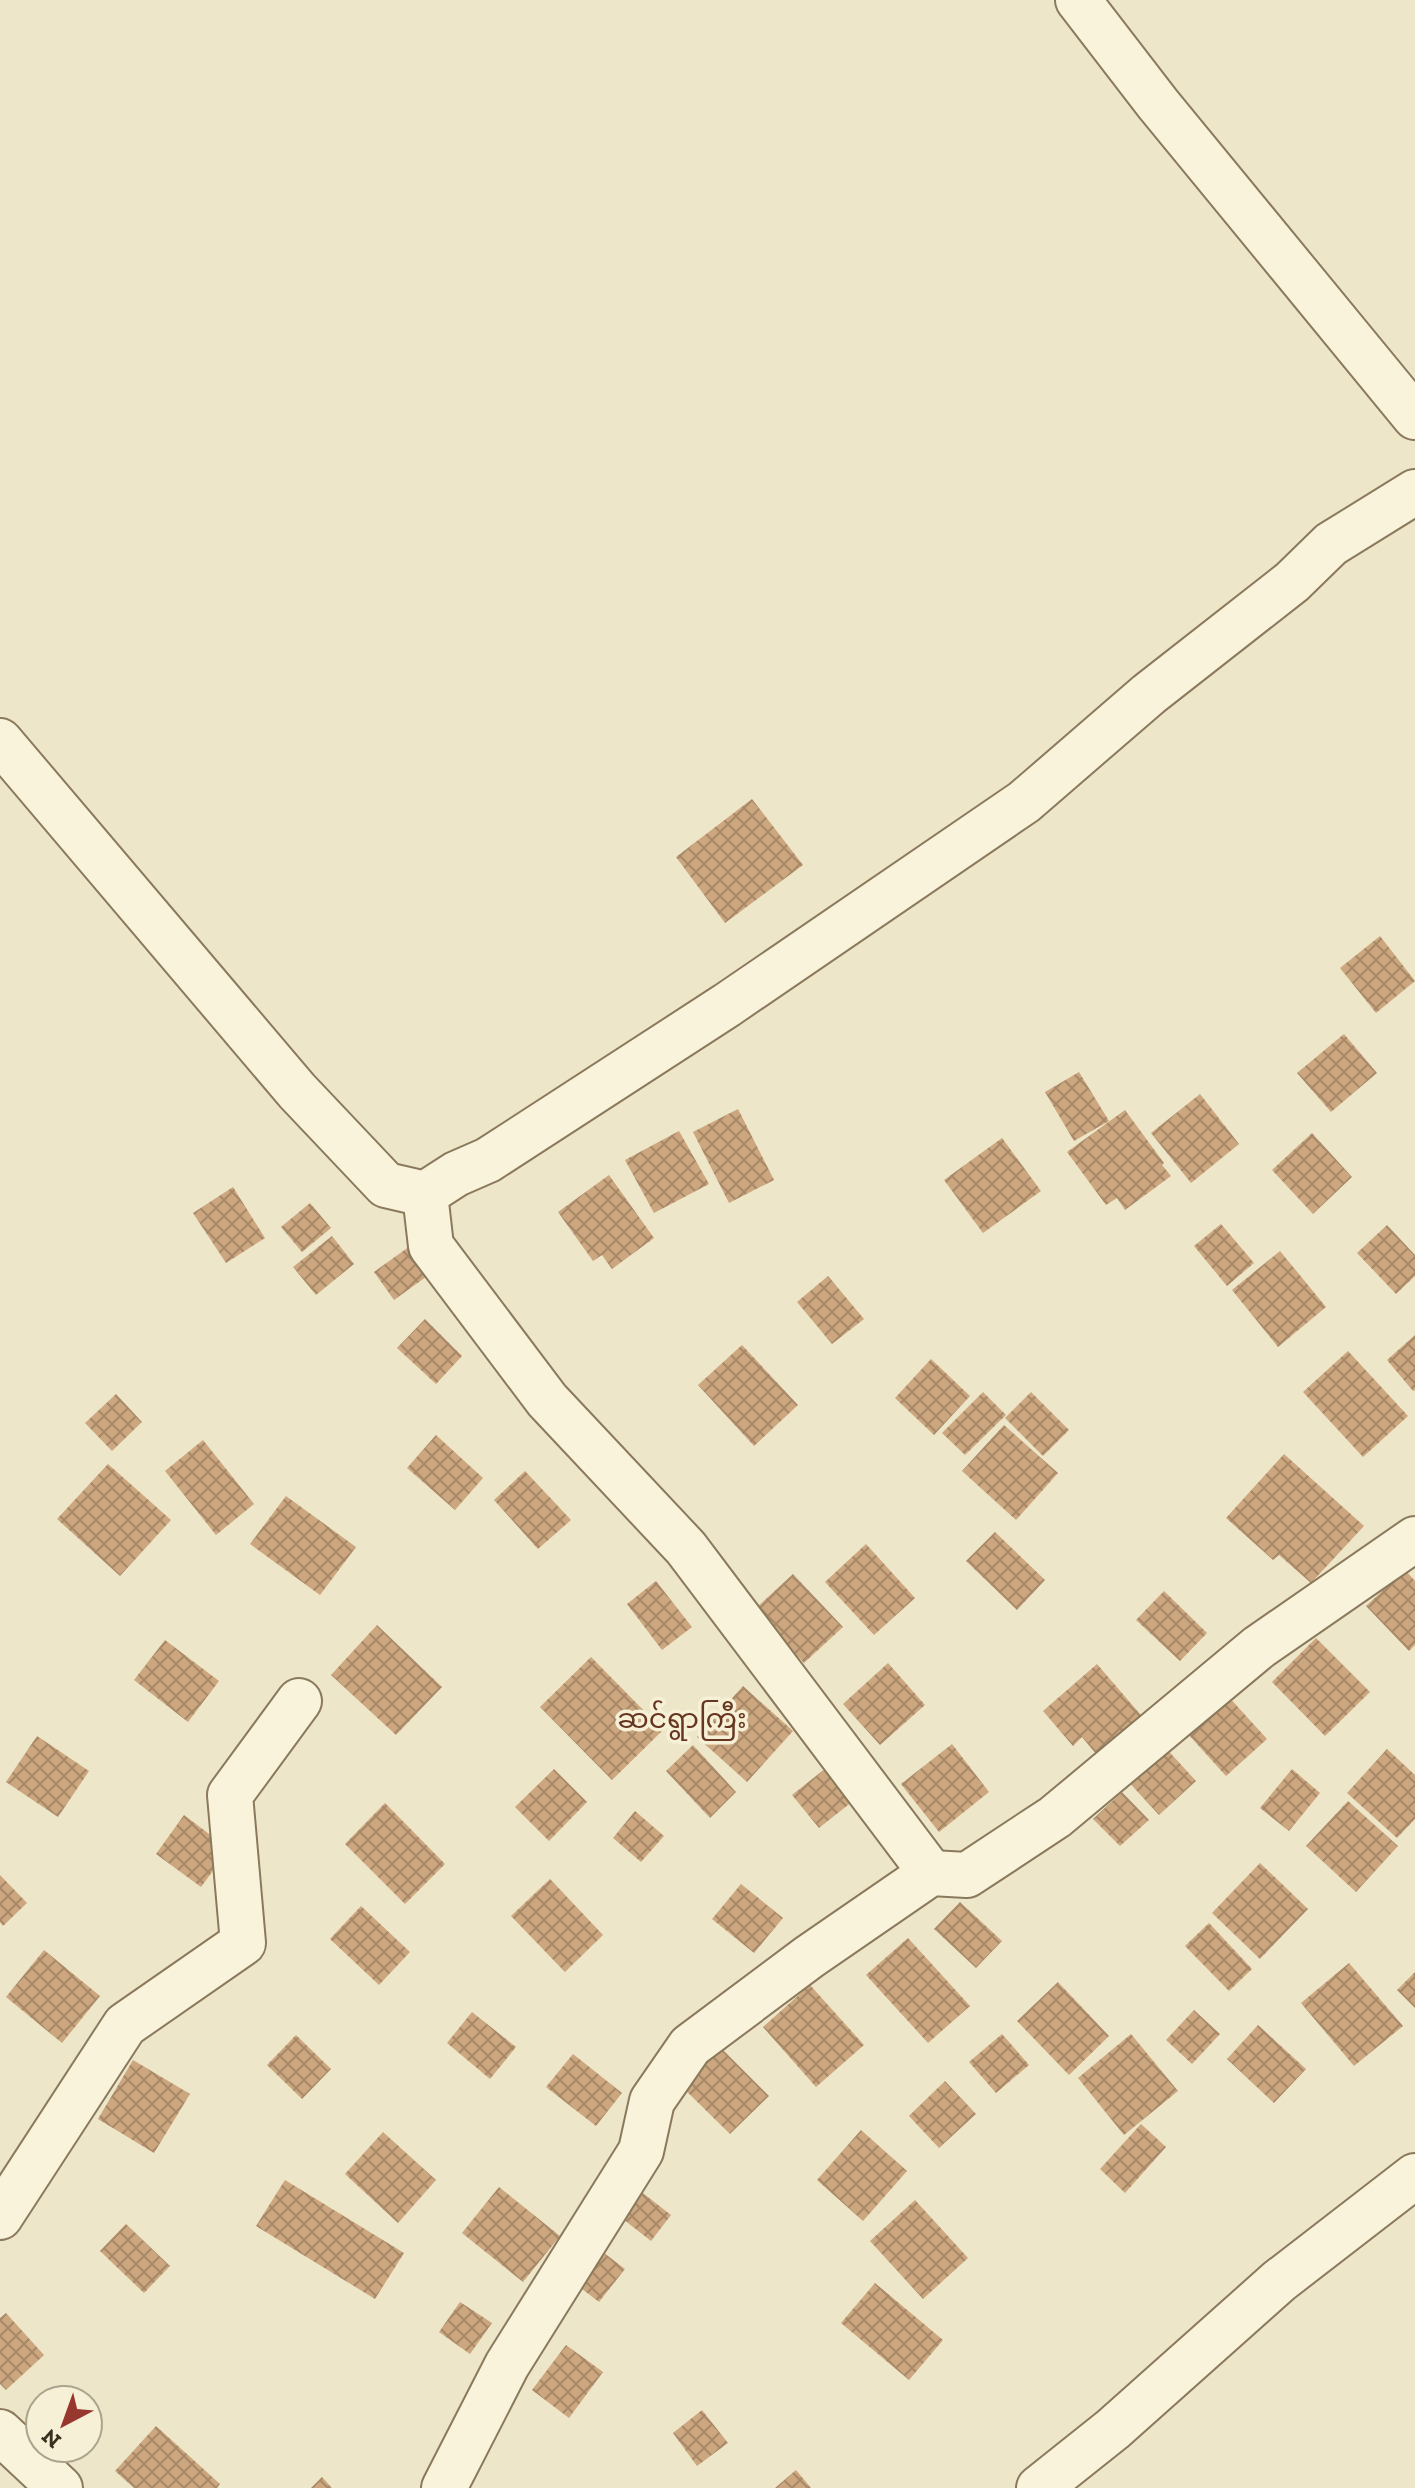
<svg xmlns="http://www.w3.org/2000/svg" width="1415" height="2488" font-family="'Zilla Slab','Noto Sans Myanmar',serif">
	<style>
		.building { fill: url(#building-cross-hatch) }
		.lines { fill: none; stroke-linecap: round; stroke-linejoin: round }
		.minor-casing { stroke: #8a795d; stroke-width: 48 }
		.minor { stroke: #f9f3db; stroke-width: 44 }
		.labels { text-anchor: middle; stroke-width: 7; stroke-linejoin: round; paint-order: stroke }
		.quarter-label { font-size: 28px; fill: #673620; stroke: #f6f0d7 }
	</style>
	<defs>
		<pattern id="building-cross-hatch" width="8" height="8" patternUnits="userSpaceOnUse" patternTransform="scale(2)"><rect width="8" height="8" fill="#cca67e"/><path d="M0 0l8 8M0 8l8-8" fill="none" stroke="#a78867"/></pattern>
	</defs>
	<rect width="100%" height="100%" fill="#eee6c8"/>
	<g class="building">
		<path d="M752,799L803,865L725,923L676,857Z"/>
		<path d="M1380,936L1415,981L1376,1013L1340,968Z"/>
		<path d="M1344,1034L1377,1073L1331,1112L1297,1073Z"/>
		<path d="M1079,1072L1109,1121L1074,1141L1045,1092Z"/>
		<path d="M1200,1094L1239,1144L1191,1183L1151,1133Z"/>
		<path d="M738,1109L774,1180L729,1203L693,1132Z"/>
		<path d="M1125,1110L1164,1163L1162,1165L1171,1176L1125,1210L1117,1198L1106,1205L1067,1152Z"/>
		<path d="M679,1131L709,1184L654,1213L625,1160Z"/>
		<path d="M1312,1133L1352,1177L1313,1214L1272,1170Z"/>
		<path d="M1002,1138L1041,1191L983,1233L944,1180Z"/>
		<path d="M609,1175L654,1238L612,1269L602,1255L593,1261L558,1212Z"/>
		<path d="M233,1187L265,1238L226,1263L193,1213Z"/>
		<path d="M310,1203L331,1228L302,1252L281,1227Z"/>
		<path d="M1221,1224L1254,1263L1227,1286L1194,1246Z"/>
		<path d="M1387,1225L1415,1255V1276L1396,1294L1357,1253Z"/>
		<path d="M332,1236L354,1264L316,1295L293,1267Z"/>
		<path d="M410,1246L430,1274L394,1300L374,1272Z"/>
		<path d="M1280,1251L1326,1307L1278,1347L1232,1290Z"/>
		<path d="M828,1276L864,1319L832,1344L797,1302Z"/>
		<path d="M425,1319L462,1356L436,1384L397,1348Z"/>
		<path d="M1415,1335V1390L1413,1391L1387,1360Z"/>
		<path d="M742,1345L798,1405L754,1446L698,1385Z"/>
		<path d="M1348,1351L1408,1416L1363,1457L1303,1392Z"/>
		<path d="M931,1359L970,1396L934,1435L895,1398Z"/>
		<path d="M983,1392L1006,1415L965,1455L942,1433Z"/>
		<path d="M1031,1392L1069,1430L1043,1456L1005,1418Z"/>
		<path d="M116,1394L142,1422L112,1451L85,1423Z"/>
		<path d="M1004,1425L1058,1473L1016,1520L962,1471Z"/>
		<path d="M436,1435L483,1478L455,1510L407,1468Z"/>
		<path d="M203,1440L254,1504L216,1535L165,1471Z"/>
		<path d="M1284,1454L1364,1526L1311,1583L1279,1555L1273,1560L1226,1518Z"/>
		<path d="M108,1464L171,1520L120,1576L57,1519Z"/>
		<path d="M525,1471L571,1520L538,1549L494,1500Z"/>
		<path d="M286,1496L356,1547L320,1595L250,1544Z"/>
		<path d="M995,1532L1045,1580L1017,1610L966,1561Z"/>
		<path d="M866,1544L915,1598L874,1635L825,1582Z"/>
		<path d="M1405,1570L1415,1581V1645L1409,1651L1366,1606Z"/>
		<path d="M793,1574L843,1627L804,1663L754,1610Z"/>
		<path d="M656,1581L692,1627L662,1650L627,1604Z"/>
		<path d="M1164,1591L1207,1633L1180,1661L1136,1620Z"/>
		<path d="M377,1625L442,1687L396,1735L331,1675Z"/>
		<path d="M1316,1638L1370,1692L1325,1736L1272,1682Z"/>
		<path d="M165,1640L219,1681L188,1722L134,1680Z"/>
		<path d="M591,1657L663,1730L612,1780L540,1707Z"/>
		<path d="M888,1663L925,1705L880,1745L843,1704Z"/>
		<path d="M1097,1664L1146,1721L1101,1760L1082,1737L1073,1746L1043,1711Z"/>
		<path d="M743,1686L793,1731L747,1782L697,1737Z"/>
		<path d="M1227,1695L1267,1739L1226,1776L1187,1733Z"/>
		<path d="M37,1736L89,1771L58,1817L6,1782Z"/>
		<path d="M952,1744L989,1792L939,1832L901,1784Z"/>
		<path d="M693,1745L736,1792L710,1818L666,1771Z"/>
		<path d="M1163,1745L1196,1781L1159,1815L1125,1778Z"/>
		<path d="M1387,1749L1415,1775V1819L1397,1838L1347,1793Z"/>
		<path d="M826,1768L853,1801L819,1828L792,1795Z"/>
		<path d="M554,1769L587,1802L549,1841L515,1807Z"/>
		<path d="M1292,1769L1320,1793L1289,1831L1260,1808Z"/>
		<path d="M1122,1792L1149,1820L1120,1846L1093,1819Z"/>
		<path d="M1348,1801L1398,1846L1356,1892L1306,1846Z"/>
		<path d="M385,1803L445,1864L405,1904L345,1844Z"/>
		<path d="M635,1811L664,1836L641,1862L613,1838Z"/>
		<path d="M184,1815L229,1849L201,1887L156,1854Z"/>
		<path d="M1260,1863L1308,1909L1260,1959L1212,1913Z"/>
		<path d="M0,1875L27,1903L3,1926L0,1922Z"/>
		<path d="M550,1879L603,1935L565,1972L511,1916Z"/>
		<path d="M741,1884L783,1918L754,1953L712,1919Z"/>
		<path d="M960,1902L1002,1941L976,1968L934,1929Z"/>
		<path d="M361,1906L410,1952L379,1985L330,1939Z"/>
		<path d="M1209,1923L1252,1969L1229,1991L1185,1946Z"/>
		<path d="M908,1938L970,2006L928,2043L866,1975Z"/>
		<path d="M44,1950L100,1996L62,2043L6,1997Z"/>
		<path d="M1349,1963L1403,2026L1354,2066L1301,2003Z"/>
		<path d="M1415,1972V2008L1397,1990Z"/>
		<path d="M1058,1982L1109,2036L1069,2075L1017,2021Z"/>
		<path d="M810,1985L864,2045L816,2087L763,2027Z"/>
		<path d="M1194,2010L1220,2034L1192,2064L1166,2040Z"/>
		<path d="M472,2012L516,2047L490,2079L447,2043Z"/>
		<path d="M1258,2025L1306,2069L1274,2103L1227,2059Z"/>
		<path d="M1002,2034L1029,2065L996,2093L969,2062Z"/>
		<path d="M1131,2034L1178,2091L1124,2135L1078,2078Z"/>
		<path d="M296,2035L331,2069L302,2099L267,2065Z"/>
		<path d="M713,2040L769,2096L730,2134L674,2079Z"/>
		<path d="M573,2054L622,2093L596,2126L546,2087Z"/>
		<path d="M133,2060L190,2094L154,2153L98,2119Z"/>
		<path d="M945,2081L976,2114L939,2148L909,2116Z"/>
		<path d="M1141,2124L1166,2147L1125,2193L1100,2169Z"/>
		<path d="M861,2130L907,2171L863,2221L817,2180Z"/>
		<path d="M383,2132L436,2180L398,2223L345,2174Z"/>
		<path d="M285,2180L404,2253L375,2299L256,2226Z"/>
		<path d="M630,2183L671,2215L651,2241L610,2209Z"/>
		<path d="M499,2187L560,2236L523,2282L462,2233Z"/>
		<path d="M915,2200L968,2258L923,2299L870,2241Z"/>
		<path d="M126,2224L170,2266L144,2293L100,2251Z"/>
		<path d="M591,2243L625,2269L599,2302L565,2276Z"/>
		<path d="M875,2283L943,2340L909,2380L841,2323Z"/>
		<path d="M460,2302L492,2323L470,2354L439,2332Z"/>
		<path d="M6,2313L44,2355L6,2390L0,2384V2318Z"/>
		<path d="M566,2345L603,2372L569,2418L532,2390Z"/>
		<path d="M702,2410L728,2443L697,2466L673,2433Z"/>
		<path d="M156,2426L220,2484L217,2488H134L115,2471Z"/>
		<path d="M796,2470L811,2488H775Z"/>
		<path d="M322,2477L332,2488H311Z"/>
	</g>
	<g class="lines">
		<g class="minor-casing">
			<g id="minor">
				<path d="M1078,0L1158,104L1415,417"/>
				<path d="M0,741L297,1091L386,1185L425,1194L456,1174L488,1160L727,1005L1024,802L1149,694L1292,582L1331,544L1415,492"/>
				<path d="M425,1194L431,1246L547,1400L686,1548L931,1873"/>
				<path d="M0,2217L125,2025L243,1943L230,1795L299,1701"/>
				<path d="M0,2432L60,2488"/>
				<path d="M444,2488L507,2365L641,2151L652,2101L690,2046L809,1957L931,1873L967,1875L1055,1817L1259,1647L1415,1539"/>
				<path d="M1039,2488L1113,2429L1279,2281L1415,2176"/>
			</g>
		</g>
		<use href="#minor" class="minor"/>
	</g>
	<g class="labels">
		<g class="quarter-label">
			<text x="682" y="1728">ဆင်ရွာကြီး</text>
		</g>
	</g>
	<g transform="translate(64 2424) rotate(221)"><circle r="38" fill="#f6f0d7" stroke="#aba38e" stroke-width="2"/>
	<path d="M0-6L14 30L0 20L-14 30Z" fill="#98372d"/>
	<text y="-12" font-size="22" font-weight="bold" text-anchor="middle" fill="#3b3020">N</text>
	</g>
</svg>
